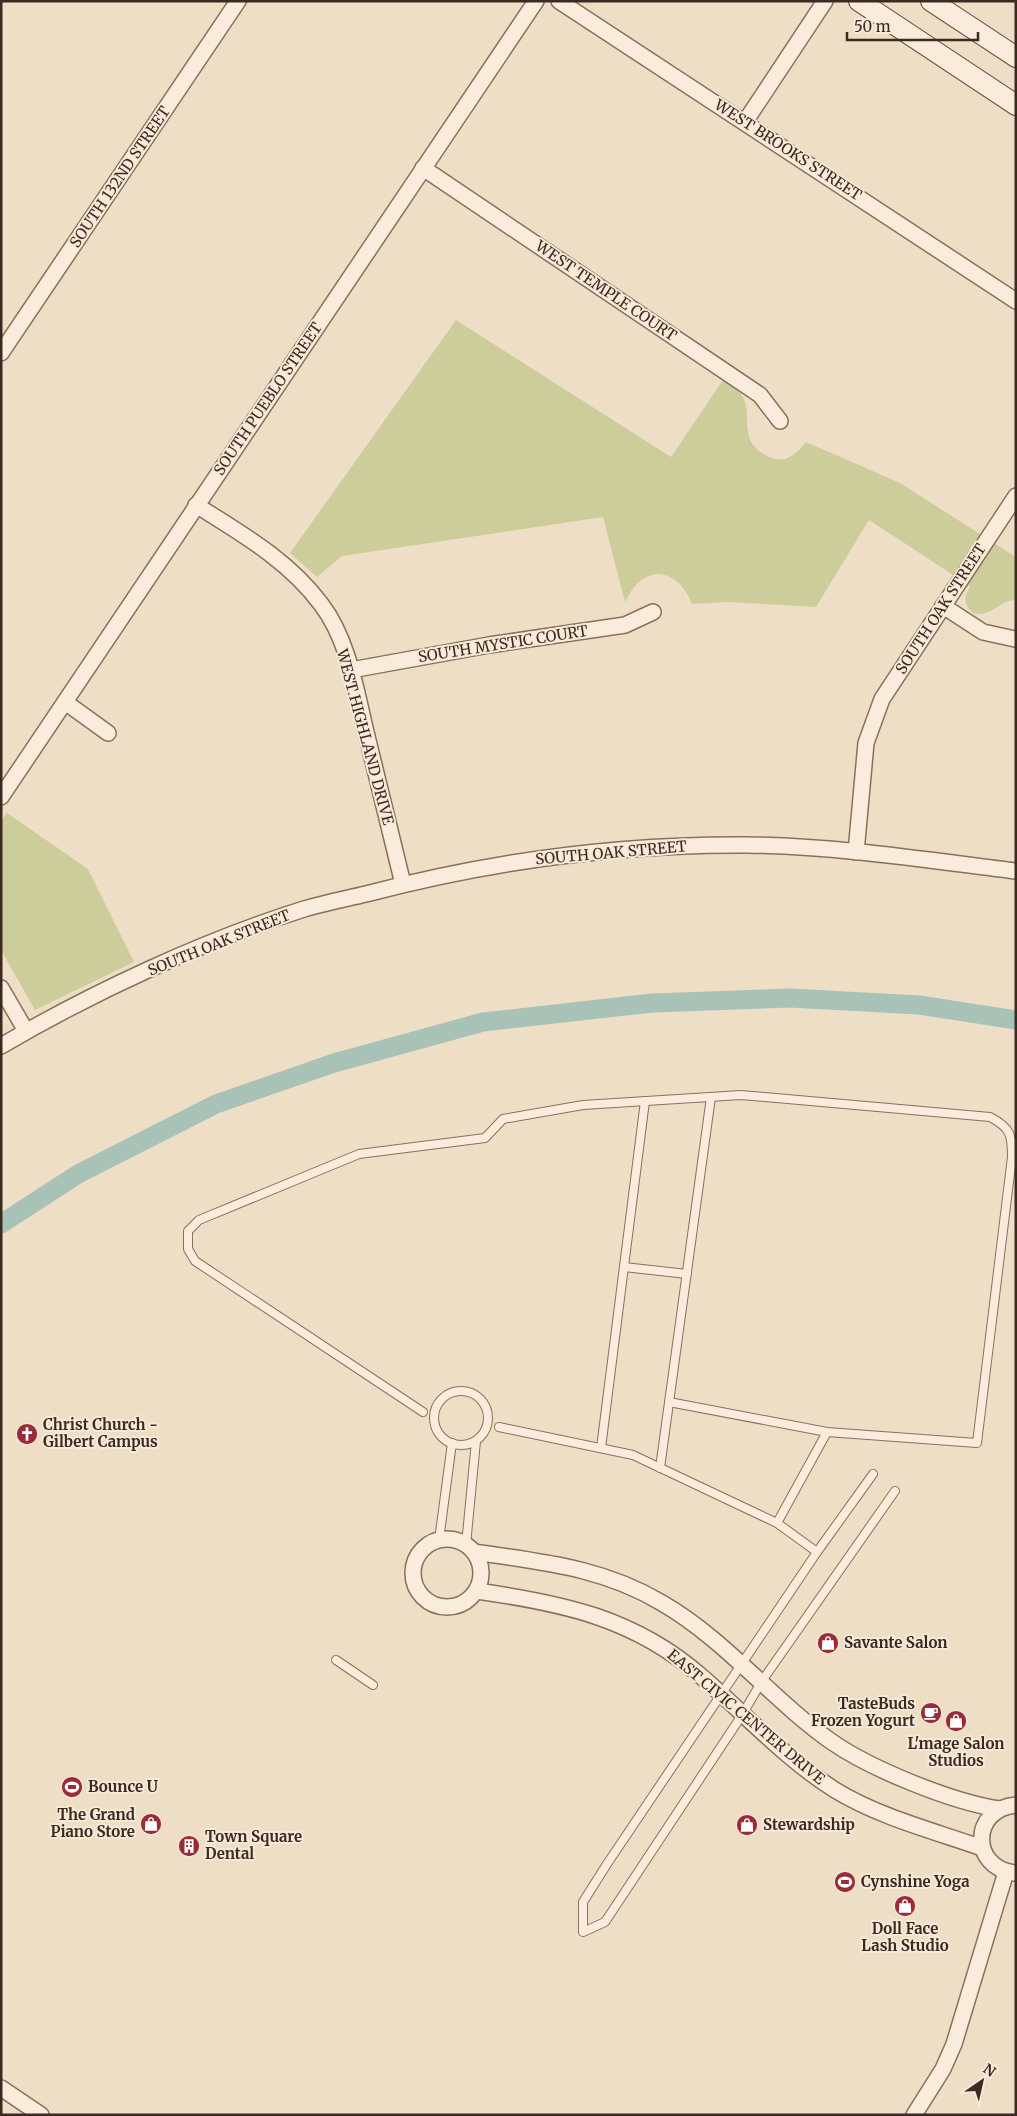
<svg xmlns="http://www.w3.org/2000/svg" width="1017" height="2116" font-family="Merriweather,serif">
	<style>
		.green { fill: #cccd9a }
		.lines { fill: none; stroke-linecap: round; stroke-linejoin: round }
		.canal { stroke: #a8c2b8; stroke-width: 19 }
		.service-casing { stroke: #8a705c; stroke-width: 10 }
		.minor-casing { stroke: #8a705c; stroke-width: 18 }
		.secondary-casing { stroke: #6c513f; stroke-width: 22 }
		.service { stroke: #f9ecda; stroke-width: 8 }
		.minor { stroke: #f9ecda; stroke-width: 15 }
		.secondary { stroke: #f9ecda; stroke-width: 20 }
		.labels { text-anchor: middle; stroke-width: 4; stroke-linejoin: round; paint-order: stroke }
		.street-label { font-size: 15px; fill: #3a2a20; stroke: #f6e9d6 }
		.poi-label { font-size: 15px; font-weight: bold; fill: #3a2a20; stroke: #f6e9d6; text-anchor: start }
	</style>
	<rect width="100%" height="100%" fill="#eedec6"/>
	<g class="green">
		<path d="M456,320L671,457L723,380C729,384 737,388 741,394C750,407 745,422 749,436C751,449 772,462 785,459C794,456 800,449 806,442L900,483L1016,557V600C999,600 991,618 973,613C963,604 964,598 970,586L869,520L816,607L726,602L692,604C686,586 666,565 645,578C635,583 630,593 625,602L603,517L342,556L317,577L290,553Z"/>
		<path d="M7,813L88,869L134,962L35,1010L1,950V821Z"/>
	</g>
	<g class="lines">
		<path class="canal" d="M1,1224L78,1174L216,1104L334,1063L483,1022L652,1003L790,998L919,1005L1016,1020"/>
		<g class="service-casing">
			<g id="service">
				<path d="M624,1267L687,1274"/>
				<circle cx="461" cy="1418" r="27"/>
				<path d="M423,1412L195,1261L188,1249V1231L199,1220L359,1154L485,1138L503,1119L583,1105L741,1095L990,1117C1011,1128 1012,1135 1012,1157L977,1443L827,1432L669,1402"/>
				<path d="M499,1427L633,1455L777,1523L827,1432"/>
				<path d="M601,1448L645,1101"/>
				<path d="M660,1468L711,1097"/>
				<path d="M873,1474L817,1552L607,1864L583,1902V1932L605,1922L742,1715L762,1681L895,1491"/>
				<path d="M777,1523L817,1552"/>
				<path d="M439,1540L452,1443"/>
				<path d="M466,1545L476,1441"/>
				<path d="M336,1660L373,1685"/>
			</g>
		</g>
		<g class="minor-casing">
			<g id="minor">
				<path d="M559,1L1016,301"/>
				<path d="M745,122L825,1"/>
				<path d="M423,168L760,395L780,421"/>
				<path d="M1,353L238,1"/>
				<path d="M196,505C242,534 288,560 321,604C348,639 356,690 366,732C378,783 391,833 403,884"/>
				<path d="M943,606L983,632L1015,639"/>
				<path d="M351,670L489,645L625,625L653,612"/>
				<path d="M65,702L108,733"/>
				<path d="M1,797L536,1"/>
				<path d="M856,852L866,743L882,699L1016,496"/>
				<path d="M1,988L26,1031"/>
				<path d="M1,1046C93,992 203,941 304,909C324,903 345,899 366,894C491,861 618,844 747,845C837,846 927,860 1016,871"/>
				<circle cx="447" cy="1573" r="34"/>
				<path d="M474,1552C541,1562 602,1567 662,1603C726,1640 772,1700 832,1742C871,1769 952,1802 999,1809"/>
				<path d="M477,1591C562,1603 635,1618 702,1677C746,1715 786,1759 835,1790C879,1817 934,1831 982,1848"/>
				<path d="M1014,1873C970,1867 971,1809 1016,1805"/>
				<path d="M1,2088L41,2115"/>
				<path d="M914,2115L943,2069L954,2044L1006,1872"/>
			</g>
		</g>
		<g class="secondary-casing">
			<g id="secondary">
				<path d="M859,1L1016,105"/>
				<path d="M931,1L1016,57"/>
			</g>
		</g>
		<use href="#service" class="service"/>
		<use href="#minor" class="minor"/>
		<use href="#secondary" class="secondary"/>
	</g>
	<defs>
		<g id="church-disc" transform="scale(1.125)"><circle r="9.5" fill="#992c38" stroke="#f6e9d6"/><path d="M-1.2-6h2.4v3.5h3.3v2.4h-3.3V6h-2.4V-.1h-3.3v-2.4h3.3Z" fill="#fff"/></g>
		<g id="shop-disc" transform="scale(1.125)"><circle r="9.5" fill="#992c38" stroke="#f6e9d6"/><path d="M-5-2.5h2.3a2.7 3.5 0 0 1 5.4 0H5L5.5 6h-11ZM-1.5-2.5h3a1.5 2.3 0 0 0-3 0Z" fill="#fff"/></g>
		<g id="cafe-disc" transform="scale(1.125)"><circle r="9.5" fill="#992c38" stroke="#f6e9d6"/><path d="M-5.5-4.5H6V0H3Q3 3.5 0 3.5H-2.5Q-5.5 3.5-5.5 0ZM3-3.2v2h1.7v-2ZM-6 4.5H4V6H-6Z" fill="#fff"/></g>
		<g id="stadium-disc" transform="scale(1.125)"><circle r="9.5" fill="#992c38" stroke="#f6e9d6"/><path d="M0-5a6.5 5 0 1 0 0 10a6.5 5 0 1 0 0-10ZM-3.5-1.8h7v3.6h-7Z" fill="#fff"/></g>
		<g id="building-disc" transform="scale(1.125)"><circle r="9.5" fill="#992c38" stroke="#f6e9d6"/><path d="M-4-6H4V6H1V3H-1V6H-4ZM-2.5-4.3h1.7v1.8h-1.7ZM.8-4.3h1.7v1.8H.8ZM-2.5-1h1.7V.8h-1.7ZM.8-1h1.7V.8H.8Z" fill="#fff"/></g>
	</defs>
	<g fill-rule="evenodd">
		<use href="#church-disc" x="27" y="1434"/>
		<use href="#shop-disc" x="828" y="1643"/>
		<use href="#cafe-disc" x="931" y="1713"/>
		<use href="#shop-disc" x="956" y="1721"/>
		<use href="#stadium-disc" x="72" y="1787"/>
		<use href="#shop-disc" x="151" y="1824"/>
		<use href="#shop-disc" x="747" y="1825"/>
		<use href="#building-disc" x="189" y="1846"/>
		<use href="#stadium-disc" x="845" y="1882"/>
		<use href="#shop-disc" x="905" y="1906"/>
	</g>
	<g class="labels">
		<g class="street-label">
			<text transform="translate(788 150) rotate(33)" y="5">WEST BROOKS STREET</text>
			<text transform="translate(120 177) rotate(-56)" y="5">SOUTH 132ND STREET</text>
			<text transform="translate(606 291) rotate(34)" y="5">WEST TEMPLE COURT</text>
			<text transform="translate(268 399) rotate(-56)" y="5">SOUTH PUEBLO STREET</text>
			<text transform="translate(941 609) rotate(-57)" y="5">SOUTH OAK STREET</text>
			<text transform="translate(503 644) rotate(-9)" y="5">SOUTH MYSTIC COURT</text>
			<text transform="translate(365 737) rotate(75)" y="5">WEST HIGHLAND DRIVE</text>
			<text transform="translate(611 853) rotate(-5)" y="5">SOUTH OAK STREET</text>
			<text transform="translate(219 943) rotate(-22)" y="5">SOUTH OAK STREET</text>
			<text transform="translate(746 1717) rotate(40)" y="5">EAST CIVIC CENTER DRIVE</text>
		</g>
		<g class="poi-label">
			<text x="43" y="1430">Christ Church -<tspan x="43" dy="17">Gilbert Campus</tspan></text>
			<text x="844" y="1648">Savante Salon</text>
			<text x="915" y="1709" text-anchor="end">TasteBuds<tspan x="915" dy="17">Frozen Yogurt</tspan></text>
			<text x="956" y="1749" text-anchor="middle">L'mage Salon<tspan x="956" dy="17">Studios</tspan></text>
			<text x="88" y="1792">Bounce U</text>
			<text x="135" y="1820" text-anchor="end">The Grand<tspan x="135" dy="17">Piano Store</tspan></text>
			<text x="763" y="1830">Stewardship</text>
			<text x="205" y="1842">Town Square<tspan x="205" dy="17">Dental</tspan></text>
			<text x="861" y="1887">Cynshine Yoga</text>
			<text x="905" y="1934" text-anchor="middle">Doll Face<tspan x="905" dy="17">Lash Studio</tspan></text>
		</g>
	</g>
	<rect width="1017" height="2116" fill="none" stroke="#3a2a20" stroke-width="5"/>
	<g transform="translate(982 2081) rotate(34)" stroke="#f6e9d6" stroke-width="4" paint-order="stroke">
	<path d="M0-4L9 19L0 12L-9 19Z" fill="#3a2a20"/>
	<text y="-8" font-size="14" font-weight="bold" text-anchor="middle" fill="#3a2a20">N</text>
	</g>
	<path d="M847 32v8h131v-8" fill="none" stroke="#3a2a20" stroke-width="2.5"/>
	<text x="854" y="32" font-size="15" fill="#3a2a20" stroke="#f6e9d6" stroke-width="4" paint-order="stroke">50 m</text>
</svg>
